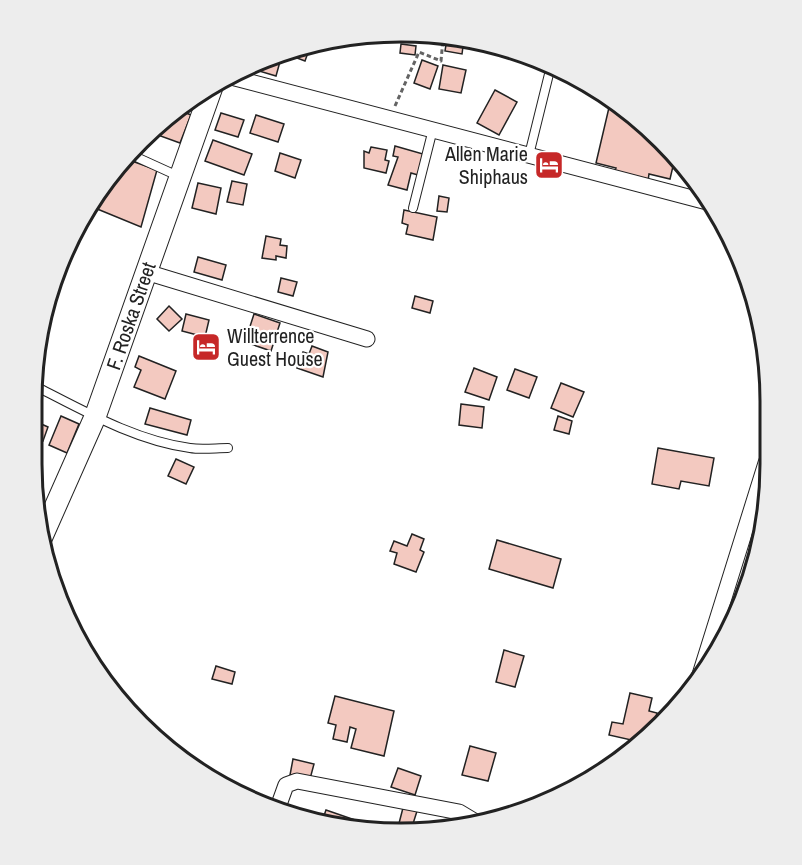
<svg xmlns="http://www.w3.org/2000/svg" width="802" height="865" font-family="'Archivo Narrow',sans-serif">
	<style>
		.building { fill: #f3c9c0; stroke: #222; stroke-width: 1.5 }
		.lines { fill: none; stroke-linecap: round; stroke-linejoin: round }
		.service-casing { stroke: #222; stroke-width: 10 }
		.minor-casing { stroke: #222; stroke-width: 17 }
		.secondary-casing { stroke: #222; stroke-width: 23 }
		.path { stroke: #646464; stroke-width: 3; stroke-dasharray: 4.5 3; stroke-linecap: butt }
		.service { stroke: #fff; stroke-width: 8 }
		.minor { stroke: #fff; stroke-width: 15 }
		.secondary { stroke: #fff; stroke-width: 21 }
		.labels { text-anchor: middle; stroke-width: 4.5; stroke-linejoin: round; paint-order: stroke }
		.poi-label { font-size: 20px; fill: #222; stroke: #fff; text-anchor: end }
		.street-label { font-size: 20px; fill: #222; stroke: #fff }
		.rim { fill: none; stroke: #222; stroke-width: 3 }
	</style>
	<rect width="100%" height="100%" fill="#fff"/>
	<g class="building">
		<path d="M447,39H464L462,54L445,51Z"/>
		<path d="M401,44L416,46L415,55L400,53Z"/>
		<path d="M310,47L305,61L289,55Z"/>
		<path d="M281,58L276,76L259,71V68Z"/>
		<path d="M422,60L438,66L430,89L414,83Z"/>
		<path d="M443,65L466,70L461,93L439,89Z"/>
		<path d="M495,90L517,102L499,135L477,123Z"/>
		<path d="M611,99L626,113L624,119L633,121L674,162L670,179L649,174L648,181L614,173L616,168L596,163Z"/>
		<path d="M179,110L191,115L180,143L155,134Z"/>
		<path d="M221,113L244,120L238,137L215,130Z"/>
		<path d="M256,115L284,124L278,142L250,133Z"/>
		<path d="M213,140L252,154L244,175L205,161Z"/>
		<path d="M395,146L423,154L418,175L411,173L407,190L388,185L398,157L393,156Z"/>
		<path d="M371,147L387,150L385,160L389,161L386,173L364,168V151L369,153Z"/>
		<path d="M280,153L301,160L295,178L275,171Z"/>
		<path d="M129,160L157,170L141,227L90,206L94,195Z"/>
		<path d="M232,181L247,184L243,205L227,202Z"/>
		<path d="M198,183L221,188L216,214L192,208Z"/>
		<path d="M439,196L449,198L447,212L437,211Z"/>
		<path d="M404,210L437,217L433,240L406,234L408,225L402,223Z"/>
		<path d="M266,236L281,239L280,245L287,246L286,258L276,256V260L262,258Z"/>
		<path d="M198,257L226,265L222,280L194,272Z"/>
		<path d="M281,278L297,282L293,296L278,292Z"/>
		<path d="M415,296L433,301L430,313L412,308Z"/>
		<path d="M169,306L182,319L169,331L157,319Z"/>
		<path d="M186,314L209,320L205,337L182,331Z"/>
		<path d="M254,314L280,323L271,351L245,342Z"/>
		<path d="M312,346L328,352L323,377L297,368L303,352L309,354Z"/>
		<path d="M139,356L176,371L165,399L134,387L141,370L135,367Z"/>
		<path d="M474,368L497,377L489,400L465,392Z"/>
		<path d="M515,369L537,377L529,398L507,390Z"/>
		<path d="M561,383L584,392L573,417L551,408Z"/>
		<path d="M461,404L484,407L482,428L459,425Z"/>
		<path d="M150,408L191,420L187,435L145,424Z"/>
		<path d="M61,416L79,424L67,453L49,445Z"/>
		<path d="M558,416L572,421L569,434L554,430Z"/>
		<path d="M39,423L48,427L43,441L39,439Z"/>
		<path d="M658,448L714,458L709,486L681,481L679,489L652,484Z"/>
		<path d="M176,459L194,467L186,484L168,476Z"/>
		<path d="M412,534L424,539L420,550L424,552L416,572L394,564L397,553L390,551L394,541L407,546Z"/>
		<path d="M497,540L561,559L553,588L489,569Z"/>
		<path d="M504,650L524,656L515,687L496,682Z"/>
		<path d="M216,666L235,672L232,684L212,679Z"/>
		<path d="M630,693L652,698L649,711L657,713L653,730L640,742L609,735L612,722L623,724Z"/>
		<path d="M335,696L394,711L384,756L351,748L356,729L350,727L347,742L333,739L336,725L328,723Z"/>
		<path d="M470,746L496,753L488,781L462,775Z"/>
		<path d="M293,759L314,764L310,779L290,775Z"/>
		<path d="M398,768L421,776L415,795L391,787Z"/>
		<path d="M404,804L418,808L411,830L397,831Z"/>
		<path d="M326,810L355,820L352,829L321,824Z"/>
		<path d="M452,817L468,821L467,827L449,828Z"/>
	</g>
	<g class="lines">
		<g class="service-casing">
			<g id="service">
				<path d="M529,155L550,70"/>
				<path d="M134,156L178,176"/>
				<path d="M413,208L433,129"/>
				<path d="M39,388C86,412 137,441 190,448C202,450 216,448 228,448"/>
			</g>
		</g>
		<g class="minor-casing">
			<g id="minor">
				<path d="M235,78L711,203"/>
				<path d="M146,272L367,339"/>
				<path d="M698,681L766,463"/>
				<path d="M277,810L286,785L297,781L459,812L479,824"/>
			</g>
		</g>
		<g class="secondary-casing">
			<path id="secondary" d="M40,541L95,417L212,87"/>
		</g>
		<path class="path" d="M395,106L419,52L441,61L443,39"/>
		<use href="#service" class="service"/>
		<use href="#minor" class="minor"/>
		<use href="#secondary" class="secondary"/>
	</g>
	<defs>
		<g id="hotel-square" transform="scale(1.5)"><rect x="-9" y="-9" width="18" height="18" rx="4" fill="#c62828" stroke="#fff"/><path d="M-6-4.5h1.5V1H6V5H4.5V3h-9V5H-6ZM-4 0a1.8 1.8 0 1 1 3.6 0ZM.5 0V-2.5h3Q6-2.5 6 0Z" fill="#fff"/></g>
	</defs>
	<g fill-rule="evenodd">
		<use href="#hotel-square" x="549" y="165"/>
		<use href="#hotel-square" x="206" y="347"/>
	</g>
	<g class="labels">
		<g class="poi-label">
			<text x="528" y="161">Allen Marie<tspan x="528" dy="23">Shiphaus</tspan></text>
			<text x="227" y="343" text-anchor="start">Willterrence<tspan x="227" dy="23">Guest House</tspan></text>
		</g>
		<g class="street-label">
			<text transform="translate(131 316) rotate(-71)" y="7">F. Roska Street</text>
		</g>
	</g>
	<path d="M0 0H802V865H0ZM401 42H401A359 359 0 0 1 760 401V464A359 359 0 0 1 401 823H401A359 359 0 0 1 42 464V401A359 359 0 0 1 401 42Z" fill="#ededed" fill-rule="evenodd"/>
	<path class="rim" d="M401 42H401A359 359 0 0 1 760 401V464A359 359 0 0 1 401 823H401A359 359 0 0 1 42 464V401A359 359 0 0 1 401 42Z"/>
</svg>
